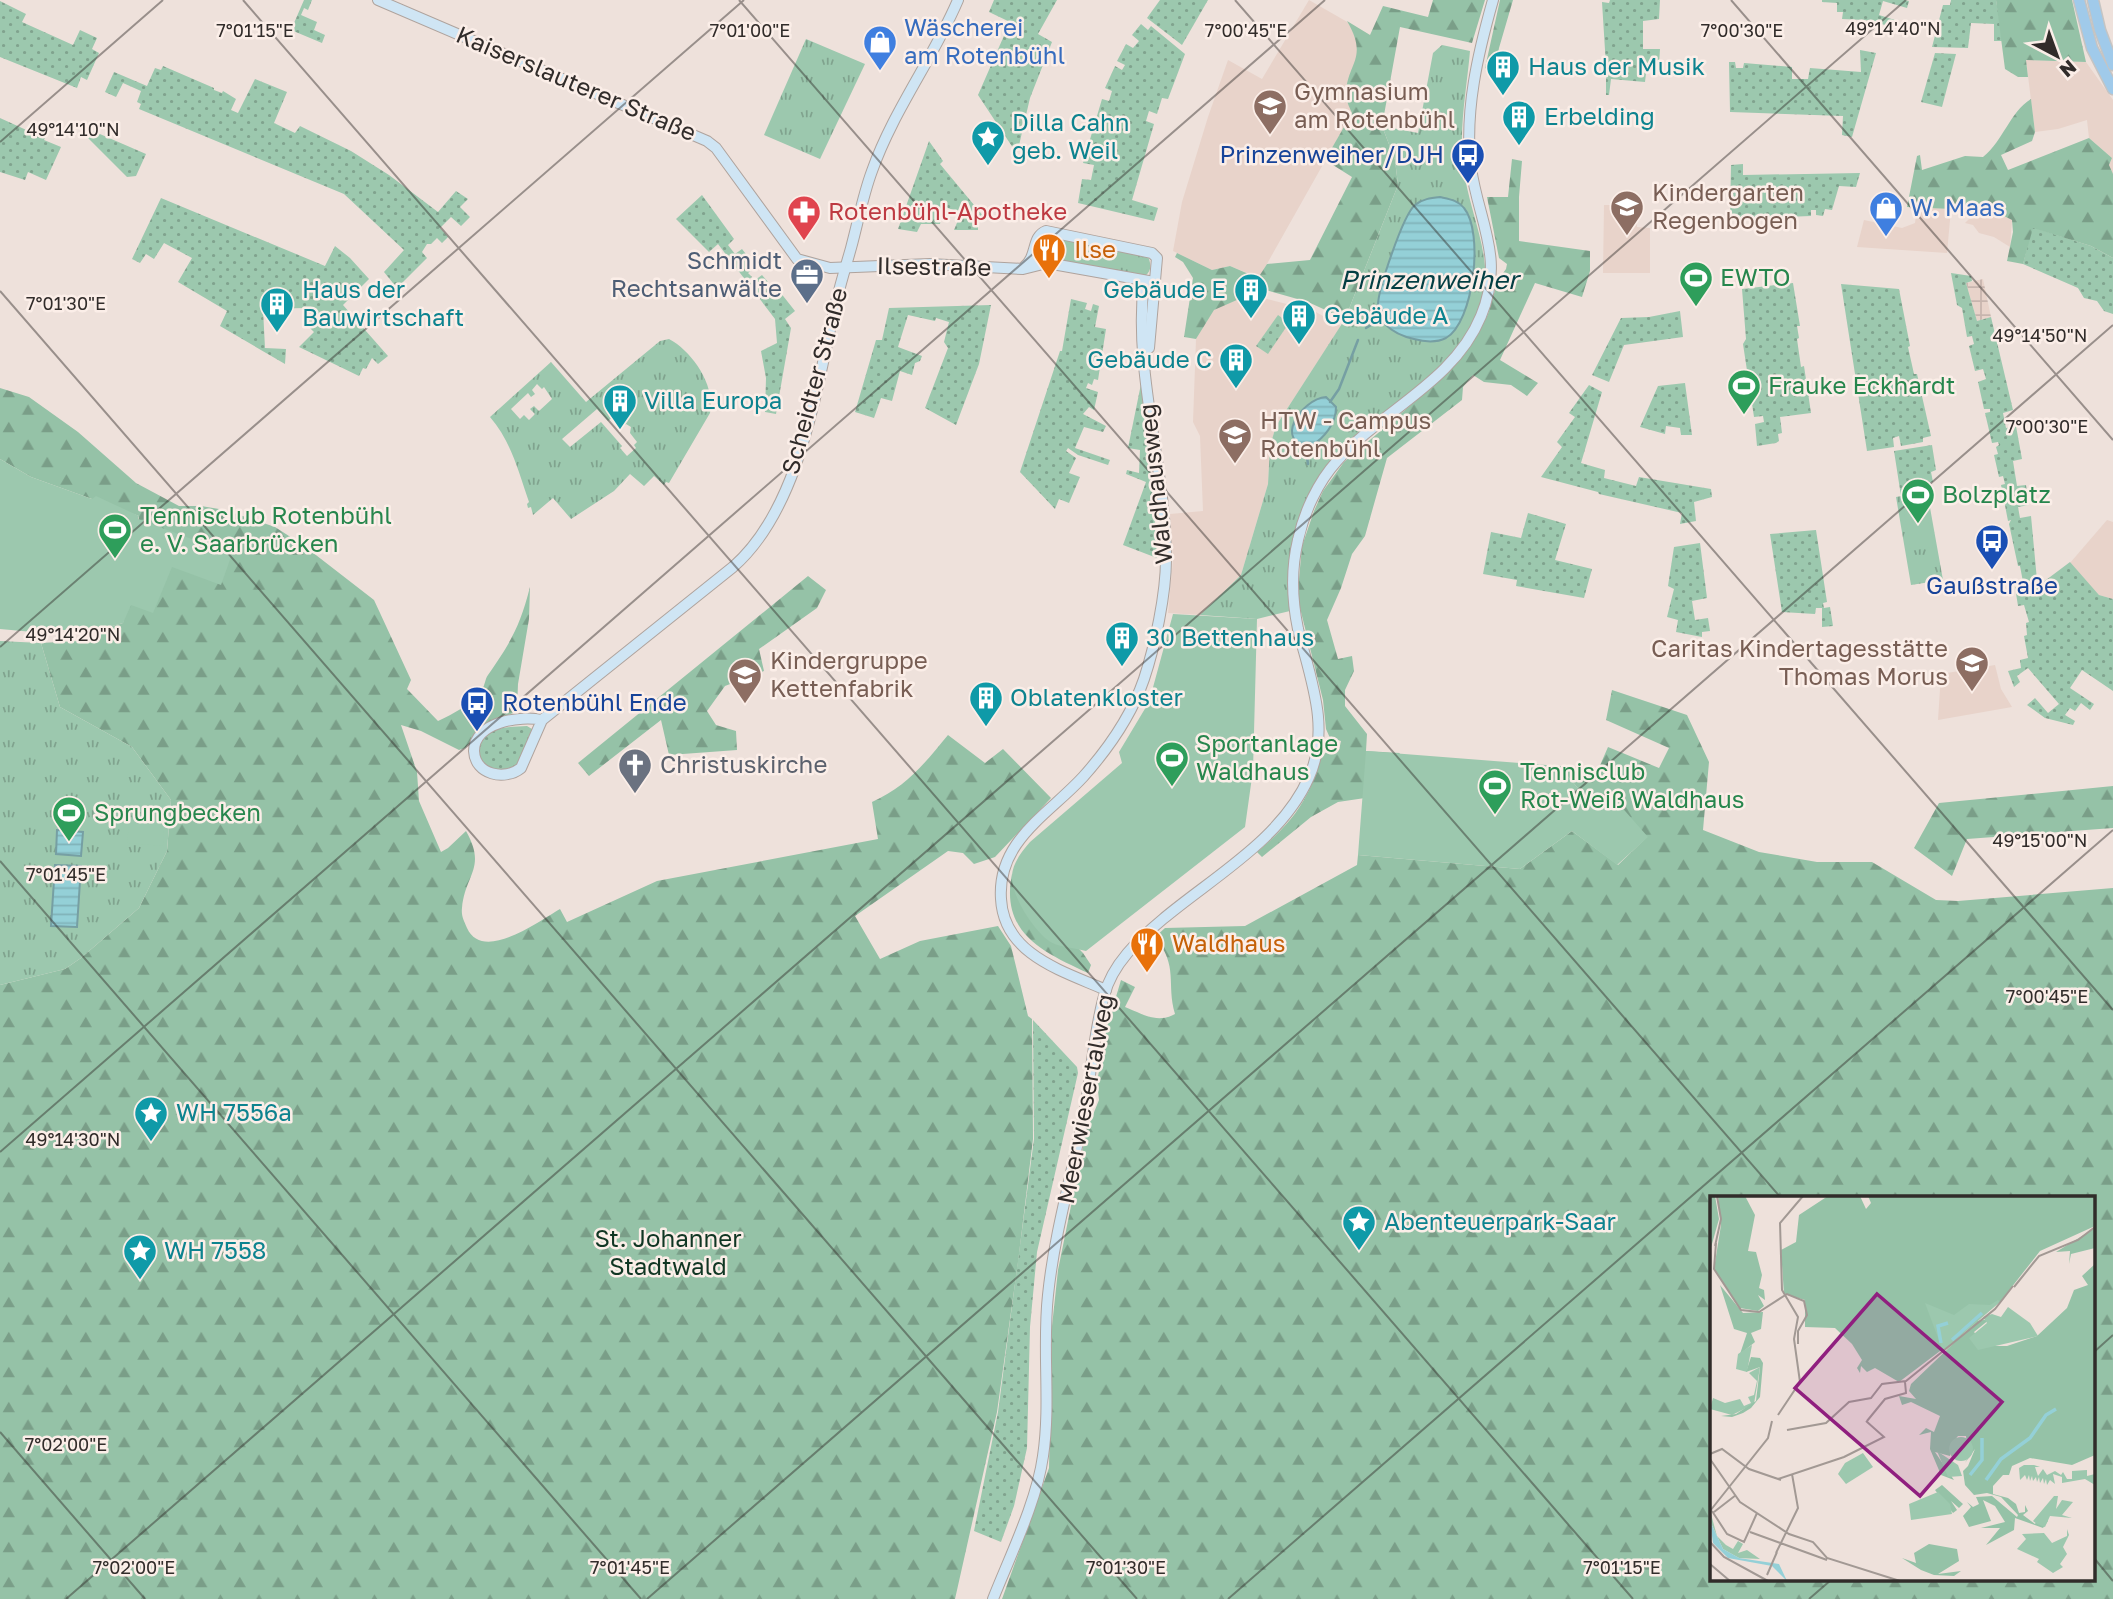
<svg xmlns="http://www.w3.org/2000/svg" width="2113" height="1599" font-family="'Golos Text',sans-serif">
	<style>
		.built { fill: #e8d3ca }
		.industrial { fill: url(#industrial-grid) }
		.grass { fill: url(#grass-dots) }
		.forest { fill: url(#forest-firs); fill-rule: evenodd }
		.park { fill: url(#park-tufts); fill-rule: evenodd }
		.pitch { fill: #9cc8ae }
		.water { fill: url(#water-rules); stroke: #769fa3; stroke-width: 2 }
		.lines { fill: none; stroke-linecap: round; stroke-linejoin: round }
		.stream { stroke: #769fa3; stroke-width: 2.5 }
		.secondary-casing { stroke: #afa39d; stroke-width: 12 }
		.primary-casing { stroke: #c5c4c3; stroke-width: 13 }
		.secondary { stroke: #cfe5f4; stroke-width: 10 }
		.primary { stroke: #a0caea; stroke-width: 10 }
		.ticks { fill: none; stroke: #312c2a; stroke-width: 2; stroke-opacity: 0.45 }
		.labels { text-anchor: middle; stroke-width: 5; stroke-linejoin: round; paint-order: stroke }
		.shop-label { font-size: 24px; fill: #366cbe; stroke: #fbeee8; text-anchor: start }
		.culture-label { font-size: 24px; fill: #0d838f; stroke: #fbeee8; text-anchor: start }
		.street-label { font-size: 24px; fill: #312c2a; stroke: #fbeee8 }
		.education-label { font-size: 24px; fill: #785e54; stroke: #fbeee8; text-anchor: start }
		.transit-label { font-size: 24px; fill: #164399; stroke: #fbeee8; text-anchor: end }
		.health-label { font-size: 24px; fill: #be3a42; stroke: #fbeee8; text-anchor: start }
		.food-label { font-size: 24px; fill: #c56008; stroke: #fbeee8; text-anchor: start }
		.service-label { font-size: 24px; fill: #4e5e75; stroke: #fbeee8; text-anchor: end }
		.leisure-label { font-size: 24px; fill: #27864d; stroke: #fbeee8; text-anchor: start }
		.worship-label { font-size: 24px; fill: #5b616d; stroke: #fbeee8; text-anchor: start }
		.park-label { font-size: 24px; fill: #103623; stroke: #fbeee8 }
		.water-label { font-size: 26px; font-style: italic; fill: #033e43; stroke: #fbeee8 }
		.inset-river { fill: none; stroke: #94d0d7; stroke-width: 3.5 }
		.inset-road { fill: none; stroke: #a29994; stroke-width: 2 }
		.view { fill: #901f7f; fill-opacity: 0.15; stroke: #901f7f; stroke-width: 3.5 }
		.inset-edge { fill: none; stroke: #312c2a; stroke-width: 3.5 }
		.ticks-label { font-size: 18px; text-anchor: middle; fill: #312c2a; stroke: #fbeee8; stroke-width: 5; stroke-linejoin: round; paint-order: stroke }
	</style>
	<defs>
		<pattern id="industrial-grid" width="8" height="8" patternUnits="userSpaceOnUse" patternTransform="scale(1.75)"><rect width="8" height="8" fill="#e8d3ca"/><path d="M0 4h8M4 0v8" fill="none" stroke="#c7b5ae"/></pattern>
		<pattern id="grass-dots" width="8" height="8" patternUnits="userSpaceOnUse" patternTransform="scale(1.75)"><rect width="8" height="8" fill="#9cc8ae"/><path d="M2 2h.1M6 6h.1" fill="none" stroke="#80a38e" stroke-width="1.8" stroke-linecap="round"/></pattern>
		<pattern id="forest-firs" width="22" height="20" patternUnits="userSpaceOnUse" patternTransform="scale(1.75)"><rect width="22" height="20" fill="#95c2a7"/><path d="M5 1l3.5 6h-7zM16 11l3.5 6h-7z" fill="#7a9e88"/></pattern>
		<pattern id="park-tufts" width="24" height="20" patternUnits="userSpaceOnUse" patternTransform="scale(1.75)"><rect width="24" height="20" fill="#9cc8ae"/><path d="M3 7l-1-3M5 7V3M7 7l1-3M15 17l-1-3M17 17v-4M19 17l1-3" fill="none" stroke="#80a38e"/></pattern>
		<pattern id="water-rules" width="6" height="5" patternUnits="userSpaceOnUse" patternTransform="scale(1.75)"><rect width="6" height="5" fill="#94d0d7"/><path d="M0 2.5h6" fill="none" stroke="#80b3b9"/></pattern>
	</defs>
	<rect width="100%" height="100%" fill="#eee1db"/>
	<g class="built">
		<path d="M1309,0L1370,35L1352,113L1259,278L1230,266L1212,270L1173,251L1182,202L1208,117L1228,60L1262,79Z"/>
		<path d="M2026,60L2086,62L2113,100V174L2110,172L2109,165L2112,158L2089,138L2087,120L2058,129L2035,132Z"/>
		<path d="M1604,205H1637V227L1650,228V273H1603Z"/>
		<path d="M1917,207L1951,209L1947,253L1857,247L1864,220L1902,228L1915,223Z"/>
		<path d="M1998,213L2012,220L2010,247L1994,237L1979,233L1973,225L1965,223L1969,219Z"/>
		<path d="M1248,294L1314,311L1341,326L1276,426L1270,446L1268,484L1241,575L1200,615L1168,613L1173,559L1170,514L1203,511L1200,436L1193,422L1196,339L1213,310Z"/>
		<path d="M2107,520L2113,522V599L2099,595L2070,563Z"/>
		<path d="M1995,665L2001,689L2012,707L1938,720L1941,674Z"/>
	</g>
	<path class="industrial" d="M1983,279L1991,317L1977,321L1966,283Z"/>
	<g class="grass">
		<path d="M304,0H312L308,10L304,8L301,15L317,22L314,30L325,35L322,43L291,30Z"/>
		<path d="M994,0H1057L1038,34L1052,42L1030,98L1017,154L978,95L1010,22L989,12Z"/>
		<path d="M1160,0H1208L1182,45L1147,18Z"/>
		<path d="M1610,0H1660L1659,19L1643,21V49H1660L1659,64L1647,65L1645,82L1611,79L1609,95H1606V72L1617,71V66H1606L1602,2L1609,3Z"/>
		<path d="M1822,0H1905L1909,1L1907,8L1883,1L1879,15L1895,20L1893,27L1865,20L1842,19L1843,12H1837V3L1822,2Z"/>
		<path d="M1951,0H1996L2003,41H1994V24L1971,23L1968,48L1932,47L1943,5H1950Z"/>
		<path d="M0,1L26,14L22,22L73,45L80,30L97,38L92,49L99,53L87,80L81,77L77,88L0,57Z"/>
		<path d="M1141,24L1148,30L1151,26L1185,54L1168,99L1162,98L1157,114L1149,111L1146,121L1154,124L1132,200L1158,208L1154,221L1078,203L1082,179L1091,180L1094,165L1083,163L1102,99L1109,101L1112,91L1105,88L1115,66L1122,70L1125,65L1117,61L1126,44L1133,48L1139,41L1132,35Z"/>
		<path d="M1860,50L1876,53L1852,137L1842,135L1843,116L1730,112L1729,62H1735L1736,68H1743L1744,63L1792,67V79H1808L1810,68L1861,72Z"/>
		<path d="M1935,53L1956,54L1942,107L1921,102Z"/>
		<path d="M163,66L214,88V90L222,93L223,91L236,99L231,110L238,113L255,79L287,92L274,123L295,133L300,126L351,151L389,175L438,212L456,191L468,199L460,207L470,217L461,226L451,217L440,228L448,237L442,243L437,238L431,244H427L422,252L427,258L397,288L384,272L404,250L344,194L139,109L141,104L137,102L141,91L123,83L116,97L105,92L114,72L147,86L155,68L161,70Z"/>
		<path d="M0,118L33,133L46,136L44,140L61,147L46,180L28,172L25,180L0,172Z"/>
		<path d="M86,128L146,154L136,176L127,177L88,138L85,132Z"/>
		<path d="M929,141L943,161L940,164L984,217L978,223V230H954L961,213L943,206L940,224H921L917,232L898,229Z"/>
		<path d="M1743,164V175L1860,173L1856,187L1839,186L1832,210L1825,209L1823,216L1816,215V210H1811V216L1730,219L1731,165Z"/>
		<path d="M702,195L734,239L728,245L735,254L742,249L756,267L748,273L752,277L748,280L751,283L762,275L775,290L772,292L774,296L780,292L795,311L785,319L791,328L776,414L765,412L766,378L761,351L777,343L775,319L718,244L709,252L676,219Z"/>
		<path d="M161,198L325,266L335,246L350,258L369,279L343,305L388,356L378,364L372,358L366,369L363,368L359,376L299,347L314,332L307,325L305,308L263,309L265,348L286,349L285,364L220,326L227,311L178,282L192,258L164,243L154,259L146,254L140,263L132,259Z"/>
		<path d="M2032,227L2091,246L2113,258V314L2104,311L2097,301L2084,298L2078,288L2023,264Z"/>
		<path d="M1951,273L1971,276L1972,281L1966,283L1977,321L1991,317L2013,410L2003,413L2006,428L2016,426L2022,459L2013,461L2017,486L2026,485L2029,505L2018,507L2020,518L2031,516L2037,580L2023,582L2020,566H2018L2009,524L2011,520L2008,521L2001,485L2005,484L2003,476L1999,477L1994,455L1998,454L1996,447L1999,445L1998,442L1992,443L1985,413L1990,412V409H1984L1978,382L1986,379L1983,369L1975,371L1969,346L1974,344L1972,336L1967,337L1962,308L1957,305Z"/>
		<path d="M1793,283L1800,326H1797L1799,338L1797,339L1801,367L1804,366L1811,413L1780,417L1782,433L1778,434L1779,441L1776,443L1757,446L1755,424L1764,422L1763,416L1754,417L1743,344L1746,339L1742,289Z"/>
		<path d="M1841,284L1899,289L1910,346L1908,347L1914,374H1917L1931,436L1923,438V442L1901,446L1899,436L1893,438L1894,447L1867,451Z"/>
		<path d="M1071,299L1087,303L1085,309L1091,311L1093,304L1099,306L1095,327L1106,329L1098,380L1094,379L1092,385L1088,383L1086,388L1098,392L1094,410L1089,407L1083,414L1106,426L1103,432L1084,427L1075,448L1110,460L1108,465L1078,455L1068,448L1066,451L1076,458L1069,473L1080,477L1069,503L1059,499L1055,509L1020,472L1060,351H1062Z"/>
		<path d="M991,305L979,364L956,425L925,408L948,348L944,342L949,322L936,318L935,321L908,315L898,347L922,356L920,361L915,363L912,375L900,371L892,401L881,398L874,418L855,412L876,340H882L889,308Z"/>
		<path d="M1680,311L1683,337L1624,345L1609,382L1592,375L1621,318L1649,317Z"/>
		<path d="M1278,315L1289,323L1268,354L1256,346Z"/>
		<path d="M1685,383L1692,435H1681L1680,428L1666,426L1665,434L1640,427L1658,386Z"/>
		<path d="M1141,384L1154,508L1157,558L1123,545L1146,482L1126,474L1127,470L1139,473L1140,450L1128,448Z"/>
		<path d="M1589,385L1602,392L1581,463L1605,470L1604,478L1636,486L1639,477L1711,489L1712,497L1694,502L1696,521L1680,524L1682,513L1599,494L1598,492L1541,477L1562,447L1557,442L1575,417L1569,413Z"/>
		<path d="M1932,445L1936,470L1931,472L1933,482L1918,485L1919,493L1901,496L1894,451Z"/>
		<path d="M1528,513L1566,524L1555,560L1592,569L1584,598L1516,586L1517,580L1483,574L1491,532L1521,538Z"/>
		<path d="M1816,530L1827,602L1823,603L1824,608L1830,607L1833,626L1822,627V608H1816L1815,614L1782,612L1770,534Z"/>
		<path d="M1700,543L1707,598L1692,601L1695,620L1708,618L1710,631L1702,632V637L1676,632L1678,620L1667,617L1674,589L1668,586L1674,547Z"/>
		<path d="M2070,562L2099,595L2113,599V691L2082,670L2070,688L2094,704L2090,710L2081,703L2075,711L2070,708L2065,715L2075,721L2073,725L2045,718L2027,705L2035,698L2048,713L2059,704L2028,668L2017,676L2020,682L2014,687L2008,671L2021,668L2020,660L2028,658L2024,636L2027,635L2026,623L2029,622L2024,605L2018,606L2015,587L2042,583Z"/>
		<path d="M527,726L532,729V734L516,766C480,781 466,743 493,731C503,726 516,727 527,726Z"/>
		<path d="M1033,1020L1077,1067L1078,1073L1037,1252L1030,1327L1027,1448L1014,1506L1001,1542L974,1531L998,1412L1034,1139Z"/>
	</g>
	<g class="forest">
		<path d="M1433,0H1485L1472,43L1400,27L1382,126L1395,160L1398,185L1345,319L1308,302L1262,289L1214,310L1196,339L1184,337L1193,278L1183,262L1175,257L1177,253L1212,270L1230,266L1258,278L1267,264L1310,260L1352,177L1325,160L1352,113C1350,109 1347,102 1346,97C1345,64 1370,60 1347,21L1370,35L1383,6L1428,17Z"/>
		<path d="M1500,0H1513L1499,48L1494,74L1485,68Z"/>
		<path d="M1996,0H2072L2086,62L2026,60L2028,77H2018L2005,69Z"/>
		<path d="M2031,99L2035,132L2032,141L2001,155L2008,170L2089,138L2112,158L2109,165L2113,174V258L2091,246L2033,228L2023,264L2007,261L2013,232L2012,220L1998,213L1976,217L1951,209L1907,207L1917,156L1920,155L1922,170L1965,156L1983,157C2004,140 2009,113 2031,99Z"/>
		<path d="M1512,159L1522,161L1519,197V241L1590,251V271L1582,297L1535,283L1500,360L1538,383L1527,396L1511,385L1484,382L1473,375L1463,387L1462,400L1387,458L1365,536L1352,554L1341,588L1327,620L1338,659L1352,656L1354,671L1345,690V706L1367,734L1366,751L1400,753L1365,798L1338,802L1311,817L1262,857L1257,852C1277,835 1295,818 1307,794C1313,784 1318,761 1324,754C1328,750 1334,750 1339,750L1341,741L1330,738L1326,729L1323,700L1300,608L1298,590L1302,546L1314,511L1323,491L1344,462L1418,399L1464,355L1479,332L1488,314L1498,280L1506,269L1507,264L1499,258L1487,197H1508Z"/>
		<path d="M0,388L29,397L78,432L136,483L179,506H201L225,510L275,527L303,545L374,600L411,680L407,689L438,721C453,714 472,704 482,690C485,685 485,679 488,675C511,642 520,626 530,587L529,619L518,684L517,708L513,713L487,723L465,748L459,750L421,731L401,725L417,772L419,801L441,852L448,848L466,831C487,868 465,874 462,908C461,916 464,921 467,928C483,963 539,921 560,909L567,922L657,881L878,839L872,802C906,787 925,763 948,735L985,763L1003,749L1051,798L995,857L974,864L963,853L948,851L855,916L880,959L920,941L998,926L1011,946L1028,1016L1032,1019L1033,1139L1018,1262L997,1412L955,1599H0V985L65,969L81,958L139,908L167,851L171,800L132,747L60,707L41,643L98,640V630L123,623L139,516L31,477L0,459Z"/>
		<path d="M808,576L826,590L817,608L759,649L764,671L725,686L707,711L716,725L736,731L737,750L669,755L661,720L589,776L578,763Z"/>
		<path d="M1612,690L1687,715L1709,762L1703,830L1759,852L1817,862H1872L1936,900L1958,901L2113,888V1599H1002L1049,1468L1052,1326L1058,1270L1086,1132L1099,1100L1097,1082L1107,1027L1121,980L1135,987L1125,1007C1143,1014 1157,1024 1175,1014C1166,983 1179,967 1155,937L1165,928L1245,926L1357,865L1358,855L1520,869L1572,831L1618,865L1647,837L1589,801L1559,766L1598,770L1608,747L1659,768L1669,748L1606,720ZM1712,1198H2094V1580H1712Z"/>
		<path d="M2113,786V828L1967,839L1952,876L1914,848L1939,803Z"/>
		<path d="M1012,874L1018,887L1083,953L1091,965L1088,973C1043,952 1000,933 1012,874Z"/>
	</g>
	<g class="park">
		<path d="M806,39L865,64L820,159L764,135Z"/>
		<path d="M1442,45L1470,51C1467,87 1459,126 1463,163C1469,224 1507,272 1468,334C1440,378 1390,409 1350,442C1300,490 1284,543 1290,611L1257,619L1200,615L1241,575L1268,484L1270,446L1276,426L1345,319L1398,185L1395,160L1382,126L1418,133L1433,53Z"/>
		<path d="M1047,235L1148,256C1151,264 1152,271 1145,276L1043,257L1039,250L1042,238Z"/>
		<path d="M669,339C692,351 716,386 710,413L669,483L666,482L664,485L654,476L644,486L630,474L614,491L571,519L553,498L533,515L531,507L528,508L527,504L529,502C519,473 511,441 490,417L551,362L586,402L660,341ZM537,384L542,389L544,387L552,399L539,411L534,406L530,409L535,414L529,420L524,415L520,419L511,409L528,393L531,397L535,394L532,390ZM597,409L608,421L614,416L623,426L626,424L631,427L630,433L637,442L634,445L636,448L627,456L620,448L622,446L601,422L570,447L562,439Z"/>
		<path d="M1919,493L1921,503L1929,502L1943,580L1911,585L1896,497Z"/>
		<path d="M0,641L41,643L60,707L132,747L171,800L167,851L139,908L81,958L65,969L0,985Z"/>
	</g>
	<g class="pitch">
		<path d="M0,459L31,477L92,499L96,496L139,516L138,519L232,554L221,585L172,567L153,613L131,605L123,623L98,630H57L55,634L0,629Z"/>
		<path d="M1926,507L1933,547L1911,551L1904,511Z"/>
		<path d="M1173,614L1257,619L1253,770L1245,827L1086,951C1075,948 1057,947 1049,941C1033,929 1011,896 1012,875C1013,863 1022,851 1030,842L1122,763L1119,752L1149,702Z"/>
		<path d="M1366,751L1559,766L1589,801L1611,795L1648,837L1617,865L1572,831L1520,869L1358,855Z"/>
		<path d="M129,823L164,826L163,846L127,843Z"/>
	</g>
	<g class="water">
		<path d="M1440,197C1449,199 1458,200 1464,208C1484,232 1474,322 1446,338C1436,343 1425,342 1414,339C1405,337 1393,332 1386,325C1381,320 1379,312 1378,305C1378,290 1403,215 1415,205C1422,199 1431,198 1440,197Z"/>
		<path d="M1326,397L1336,407C1336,424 1324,438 1311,446C1272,444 1301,399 1326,397Z"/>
		<path d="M57,830L83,832L81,856L56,854Z"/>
		<path d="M55,865L81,866L77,927L51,926Z"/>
	</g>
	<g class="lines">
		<g class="stream">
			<path d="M1366,328L1384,317"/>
			<path d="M1330,402L1339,389L1358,340"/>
			<path d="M1305,444L1308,464"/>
		</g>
		<g class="secondary-casing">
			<g id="secondary">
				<path d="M378,0L707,141L716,148L797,259L830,268L930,264L1023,269L1047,263L1154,282"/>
				<path d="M1024,267C1038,256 1031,237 1046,231L1152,253L1157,258L1149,348"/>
				<path d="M542,720C521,715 474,722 474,751C475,775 505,781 521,768L542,720L733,567C796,512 814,403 831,325C836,298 844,273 851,248C858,222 863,195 872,171C893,111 933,59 958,0"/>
				<path d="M1106,990C1063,971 1004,955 1001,899C997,841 1049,814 1083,777C1108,749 1132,714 1144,679C1155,646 1166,594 1166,559C1166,466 1133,374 1144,281"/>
				<path d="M993,1599C1010,1556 1037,1501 1043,1456C1051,1403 1042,1348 1048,1295C1054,1236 1071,1177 1083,1119C1091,1079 1093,1036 1104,996C1112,964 1139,939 1163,919C1213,877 1282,839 1309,777C1331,728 1310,678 1298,629C1292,600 1291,569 1298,540C1304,512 1318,482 1337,461C1382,410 1454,382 1481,316C1505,258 1479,223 1471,168C1464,112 1478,53 1493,0"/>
			</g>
		</g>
		<g class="primary-casing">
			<g id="primary">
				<path d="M2079,0L2092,48L2113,89"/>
				<path d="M2093,0L2100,30L2113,65"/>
			</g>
		</g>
		<use href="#secondary" class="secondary"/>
		<use href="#primary" class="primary"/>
	</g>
	<path class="ticks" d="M243,0L1633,1599M739,0L1781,1198M1235,0L2113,1010M1731,0L2113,440M0,142L163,0M0,291L1137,1599M0,647L744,0M0,861L641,1599M0,1152L1325,0M2094,1352L2113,1335M0,1432L145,1599M2094,1558L2113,1581M66,1599L1906,0M647,1599L2113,325M1228,1599L2113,830M1809,1599L1831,1580"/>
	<defs>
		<g id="shop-pin" transform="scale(1.75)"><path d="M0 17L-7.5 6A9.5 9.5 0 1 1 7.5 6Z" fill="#3f7fe0" stroke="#fbeee8"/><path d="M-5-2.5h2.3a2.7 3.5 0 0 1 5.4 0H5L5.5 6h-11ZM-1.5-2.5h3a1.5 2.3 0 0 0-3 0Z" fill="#fff"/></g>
		<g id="building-pin" transform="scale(1.75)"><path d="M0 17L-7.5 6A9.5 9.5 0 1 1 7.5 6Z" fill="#0f9aa8" stroke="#fbeee8"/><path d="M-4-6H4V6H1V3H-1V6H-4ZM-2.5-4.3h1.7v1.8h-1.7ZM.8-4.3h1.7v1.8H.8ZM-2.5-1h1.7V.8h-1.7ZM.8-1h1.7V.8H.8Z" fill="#fff"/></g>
		<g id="school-pin" transform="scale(1.75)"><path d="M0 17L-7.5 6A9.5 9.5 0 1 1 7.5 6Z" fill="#8d6e63" stroke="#fbeee8"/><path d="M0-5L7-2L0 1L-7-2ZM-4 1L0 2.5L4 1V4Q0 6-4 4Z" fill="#fff"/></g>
		<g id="sight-pin" transform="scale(1.75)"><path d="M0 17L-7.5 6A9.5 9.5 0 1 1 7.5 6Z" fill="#0f9aa8" stroke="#fbeee8"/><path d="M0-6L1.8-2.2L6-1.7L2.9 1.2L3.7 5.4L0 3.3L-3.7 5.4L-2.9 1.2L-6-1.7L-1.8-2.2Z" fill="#fff"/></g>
		<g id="bus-pin" transform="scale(1.75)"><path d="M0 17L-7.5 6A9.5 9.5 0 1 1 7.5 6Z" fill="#1a4fb4" stroke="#fbeee8"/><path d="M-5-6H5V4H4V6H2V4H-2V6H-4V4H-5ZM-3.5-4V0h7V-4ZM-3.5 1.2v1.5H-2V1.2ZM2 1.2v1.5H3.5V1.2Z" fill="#fff"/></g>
		<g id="pharmacy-pin" transform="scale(1.75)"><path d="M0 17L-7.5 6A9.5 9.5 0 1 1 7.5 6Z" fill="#e0444e" stroke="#fbeee8"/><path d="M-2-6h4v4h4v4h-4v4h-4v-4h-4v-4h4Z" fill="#fff"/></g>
		<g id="restaurant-pin" transform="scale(1.75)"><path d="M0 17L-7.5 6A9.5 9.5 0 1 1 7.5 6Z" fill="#e8710a" stroke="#fbeee8"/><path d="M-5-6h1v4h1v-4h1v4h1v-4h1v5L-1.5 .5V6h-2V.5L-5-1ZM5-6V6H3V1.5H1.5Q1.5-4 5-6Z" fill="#fff"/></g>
		<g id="office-pin" transform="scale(1.75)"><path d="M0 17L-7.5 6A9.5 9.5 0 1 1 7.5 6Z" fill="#5c6f8a" stroke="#fbeee8"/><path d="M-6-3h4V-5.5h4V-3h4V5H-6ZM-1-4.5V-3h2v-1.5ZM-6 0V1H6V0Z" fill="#fff"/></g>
		<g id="stadium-pin" transform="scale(1.75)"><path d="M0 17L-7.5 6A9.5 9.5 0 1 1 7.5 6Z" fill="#2e9e5b" stroke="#fbeee8"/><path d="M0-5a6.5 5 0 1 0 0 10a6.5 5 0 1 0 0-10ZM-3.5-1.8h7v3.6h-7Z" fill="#fff"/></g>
		<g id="university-pin" transform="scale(1.75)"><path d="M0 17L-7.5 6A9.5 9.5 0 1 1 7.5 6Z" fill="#8d6e63" stroke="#fbeee8"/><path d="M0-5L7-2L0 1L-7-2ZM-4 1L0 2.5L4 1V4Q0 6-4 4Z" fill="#fff"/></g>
		<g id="church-pin" transform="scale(1.75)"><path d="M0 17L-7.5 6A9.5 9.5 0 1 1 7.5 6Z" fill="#6b7280" stroke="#fbeee8"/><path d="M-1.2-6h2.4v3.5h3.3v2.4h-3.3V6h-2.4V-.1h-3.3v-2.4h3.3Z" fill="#fff"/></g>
	</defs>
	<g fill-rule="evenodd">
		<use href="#shop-pin" x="880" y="42"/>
		<use href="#building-pin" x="1503" y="67"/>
		<use href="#school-pin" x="1270" y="106"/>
		<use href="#building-pin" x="1519" y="117"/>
		<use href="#sight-pin" x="988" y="137"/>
		<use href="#bus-pin" x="1468" y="155"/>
		<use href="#school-pin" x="1627" y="207"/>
		<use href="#shop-pin" x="1886" y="208"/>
		<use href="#pharmacy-pin" x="804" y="212"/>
		<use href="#restaurant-pin" x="1049" y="250"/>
		<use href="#office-pin" x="807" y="275"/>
		<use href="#stadium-pin" x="1696" y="278"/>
		<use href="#building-pin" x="1251" y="290"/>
		<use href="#building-pin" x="277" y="304"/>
		<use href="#building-pin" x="1299" y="316"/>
		<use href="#building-pin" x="1236" y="360"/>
		<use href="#stadium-pin" x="1744" y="386"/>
		<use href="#building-pin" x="620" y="401"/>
		<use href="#university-pin" x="1235" y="435"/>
		<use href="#stadium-pin" x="1918" y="495"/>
		<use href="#stadium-pin" x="115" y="530"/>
		<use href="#bus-pin" x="1992" y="541"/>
		<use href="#building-pin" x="1122" y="638"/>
		<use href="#school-pin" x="1972" y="663"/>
		<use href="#school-pin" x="745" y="675"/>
		<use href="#building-pin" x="986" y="698"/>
		<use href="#bus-pin" x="477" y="703"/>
		<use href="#stadium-pin" x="1172" y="758"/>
		<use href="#church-pin" x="635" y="765"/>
		<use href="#stadium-pin" x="1495" y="786"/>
		<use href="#stadium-pin" x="69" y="813"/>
		<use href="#restaurant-pin" x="1147" y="944"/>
		<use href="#sight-pin" x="151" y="1113"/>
		<use href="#sight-pin" x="1359" y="1222"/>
		<use href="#sight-pin" x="140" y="1251"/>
	</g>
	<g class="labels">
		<g class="shop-label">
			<text x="904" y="36">Wäscherei<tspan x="904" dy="28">am Rotenbühl</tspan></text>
			<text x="1910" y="216">W. Maas</text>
		</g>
		<g class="culture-label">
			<text x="1528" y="75">Haus der Musik</text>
			<text x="1544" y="125">Erbelding</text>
			<text x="1012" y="131">Dilla Cahn<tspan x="1012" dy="28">geb. Weil</tspan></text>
			<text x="302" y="298">Haus der<tspan x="302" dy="28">Bauwirtschaft</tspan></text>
			<text x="1226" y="298" text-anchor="end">Gebäude E</text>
			<text x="1324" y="324">Gebäude A</text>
			<text x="1212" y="368" text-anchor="end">Gebäude C</text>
			<text x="644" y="409">Villa Europa</text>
			<text x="1146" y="646">30 Bettenhaus</text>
			<text x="1010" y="706">Oblatenkloster</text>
			<text x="176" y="1121">WH 7556a</text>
			<text x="1384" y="1230">Abenteuerpark-Saar</text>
			<text x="164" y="1259">WH 7558</text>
		</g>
		<g class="street-label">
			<text transform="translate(576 84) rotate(23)" y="8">Kaiserslauterer Straße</text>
			<text transform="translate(934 267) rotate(1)" y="8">Ilsestraße</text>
			<text transform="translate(815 381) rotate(-75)" y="8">Scheidter Straße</text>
			<text transform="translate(1156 484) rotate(-96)" y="8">Waldhausweg</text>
			<text transform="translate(1086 1099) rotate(-79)" y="8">Meerwiesertalweg</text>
		</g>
		<g class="education-label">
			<text x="1294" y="100">Gymnasium<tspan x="1294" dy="28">am Rotenbühl</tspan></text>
			<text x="1652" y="201">Kindergarten<tspan x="1652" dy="28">Regenbogen</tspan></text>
			<text x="1260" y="429">HTW - Campus<tspan x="1260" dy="28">Rotenbühl</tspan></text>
			<text x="1948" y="657" text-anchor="end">Caritas Kindertagesstätte<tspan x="1948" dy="28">Thomas Morus</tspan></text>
			<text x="770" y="669">Kindergruppe<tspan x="770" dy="28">Kettenfabrik</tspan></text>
		</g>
		<g class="transit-label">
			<text x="1444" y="163">Prinzenweiher/DJH</text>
			<text x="1992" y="594" text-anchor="middle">Gaußstraße</text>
			<text x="502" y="711" text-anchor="start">Rotenbühl Ende</text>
		</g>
		<g class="health-label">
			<text x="828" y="220">Rotenbühl-Apotheke</text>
		</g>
		<g class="food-label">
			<text x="1074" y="258">Ilse</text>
			<text x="1172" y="952">Waldhaus</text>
		</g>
		<g class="service-label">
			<text x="782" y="269">Schmidt<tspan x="782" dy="28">Rechtsanwälte</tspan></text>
		</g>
		<g class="leisure-label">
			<text x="1720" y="286">EWTO</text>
			<text x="1768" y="394">Frauke Eckhardt</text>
			<text x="1942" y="503">Bolzplatz</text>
			<text x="140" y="524">Tennisclub Rotenbühl<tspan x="140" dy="28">e. V. Saarbrücken</tspan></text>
			<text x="1196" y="752">Sportanlage<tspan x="1196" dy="28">Waldhaus</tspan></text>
			<text x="1520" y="780">Tennisclub<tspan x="1520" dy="28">Rot-Weiß Waldhaus</tspan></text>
			<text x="94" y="821">Sprungbecken</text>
		</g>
		<g class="worship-label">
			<text x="660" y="773">Christuskirche</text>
		</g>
		<g class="park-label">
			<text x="668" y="1247">St. Johanner<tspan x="668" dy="28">Stadtwald</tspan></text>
		</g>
		<g class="water-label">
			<text x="1429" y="289">Prinzenweiher</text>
		</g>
	</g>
	<g transform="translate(1710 1196)">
		<rect width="385" height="385" fill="#eee1db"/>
		<path d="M50,171L44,208L22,219L0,213L3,202L15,207L30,203L34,210L41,207L38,201L44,199L47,185L39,177ZM314,269H324L330,271H325L328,280L333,273L337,279L345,275L351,279L353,276L357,283H362V275L377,274V280L385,278V289L375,283L352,287V281L343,278L345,288L340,284L337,289L336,283L334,288L333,282L330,287L329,281L327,286L326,281L323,285L322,280L320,285L319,279L317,284L315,279L310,284L309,272Z" fill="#9cc8ae"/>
		<path d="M0,0H5L9,23L0,55ZM8,0H35L45,19L38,55L46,56L52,79L49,92L54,94L55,104L48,99L54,110L48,115L30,112L4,73L11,29ZM118,0H150L156,13L161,7L158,0H385V30L330,55L290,106L261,123L238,149L189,186L165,172L157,176L151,170L150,177L147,172L152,164L142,148L125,132L95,131V104L74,98L71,54L86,46L89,19ZM385,32V52L361,58L359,68L360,55L346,56ZM385,68V259L362,269L320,262L302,270L299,279H293L283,290V298L298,302L306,308L309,317L315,316V309L318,315L313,319L325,328L333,314L338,325L333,332L305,322L304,334L276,349L290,332H271L295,326L285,310L273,304L281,325L259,331L253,320L261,311L257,306L263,311L269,308L266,301L282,300L307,321L308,319L291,301L277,297L264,299L255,289L253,275L258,270L265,253L255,267L259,260L256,240H248L240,250V260L225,256L244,284L231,279L220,253L221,236L209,239L216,232L224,236L230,220L201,206L192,209L189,200L206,203L199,195L201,188L267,125L280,123L264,136L276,150H297L327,140L357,112L364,94L378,89L372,80ZM10,89L33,117L53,116L51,133L41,137L45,146L30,158L37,137L24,133ZM41,161L50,162L53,167L50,201L41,212L33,217L22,221L11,220L26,218L46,205L50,171L36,176ZM232,289L253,308L249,312L241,305L247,314L243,317L225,294ZM219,348L247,353L249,365L228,378L251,375L244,380L224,379L211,374L192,362L206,367L204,357Z" fill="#95c2a7"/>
		<path d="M153,257L163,271L136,288L128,278L135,267Z" fill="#9cc8ae"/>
		<path d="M288,104L290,106L233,155L215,107L244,119L259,108L280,109ZM239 253a12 12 0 1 1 24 0a12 12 0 1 1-24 0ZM344,300H348L346,313L352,304L363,306L352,319L362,322L340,320L335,331L327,328L323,325ZM1,318L7,340L16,349L23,353L28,345L33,348L28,357L37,354L50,363L29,362L13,353L0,325ZM357,333L359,339L353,351L357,358L350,368L353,371L343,377L327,366L329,363L307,353L316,343L312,338L334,337L342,347L357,340Z" fill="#9cc8ae"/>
		<path d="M298,111L320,127L328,140L268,154L259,142L277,127L273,121L282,118L291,121ZM42,149L37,176L26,173L28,158ZM227,255L248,269L252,280L238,281ZM228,296L240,308L242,318L201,324L199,308Z" fill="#9cc8ae"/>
		<path d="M0,325L13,353L29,362L69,368L77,385L62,370L18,362L3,347Z" fill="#94d0d7"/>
		<path class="inset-river" d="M242,144L272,117M231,147L228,130L238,127M260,279L272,264V242M276,284L291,263L320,242L336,219L346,213"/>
		<path class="inset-road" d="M6,47L4,73L31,114L49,116L77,98L94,105L97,119L88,135V148M5,50L11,23L7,0M304,91L329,60L368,44L385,31M68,219L90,186L84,143L88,121L72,94L70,27L93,0M157,225L175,203L196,197L195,186M77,234L116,227L139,206L161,202L172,188L196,185L285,113L303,90M0,258L12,253L39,273L71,284M0,263L30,306L79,338L103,346L117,362L190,385M68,283L134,261L174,241L156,225M0,315L58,242L62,225M2,315L17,338L34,346L47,317M4,316L26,299M40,336L117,364M0,346L14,361L58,385M66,357L88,312L82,278M0,368L20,385M57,379L67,356"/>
		<path class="view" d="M167,98L292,206L210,300L85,192Z"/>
		<rect width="385" height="385" class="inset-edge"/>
	</g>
	<g class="ticks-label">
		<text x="1893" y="35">49°14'40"N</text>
		<text x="255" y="37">7°01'15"E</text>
		<text x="750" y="37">7°01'00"E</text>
		<text x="1246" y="37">7°00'45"E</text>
		<text x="1742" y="37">7°00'30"E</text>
		<text x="73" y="136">49°14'10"N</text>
		<text x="66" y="310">7°01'30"E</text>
		<text x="2040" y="342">49°14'50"N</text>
		<text x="2047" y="433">7°00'30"E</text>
		<text x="73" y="641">49°14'20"N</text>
		<text x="2040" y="847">49°15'00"N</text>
		<text x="66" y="881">7°01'45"E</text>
		<text x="2047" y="1003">7°00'45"E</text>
		<text x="73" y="1146">49°14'30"N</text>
		<text x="66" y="1451">7°02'00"E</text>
		<text x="134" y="1574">7°02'00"E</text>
		<text x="630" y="1574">7°01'45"E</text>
		<text x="1126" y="1574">7°01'30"E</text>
		<text x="1622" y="1574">7°01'15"E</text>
	</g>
	<g transform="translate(2057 56) rotate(139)" stroke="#fbeee8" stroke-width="5" paint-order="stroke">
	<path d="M0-5L12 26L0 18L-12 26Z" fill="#312c2a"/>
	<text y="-10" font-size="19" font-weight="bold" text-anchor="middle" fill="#312c2a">N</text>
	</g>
</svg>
